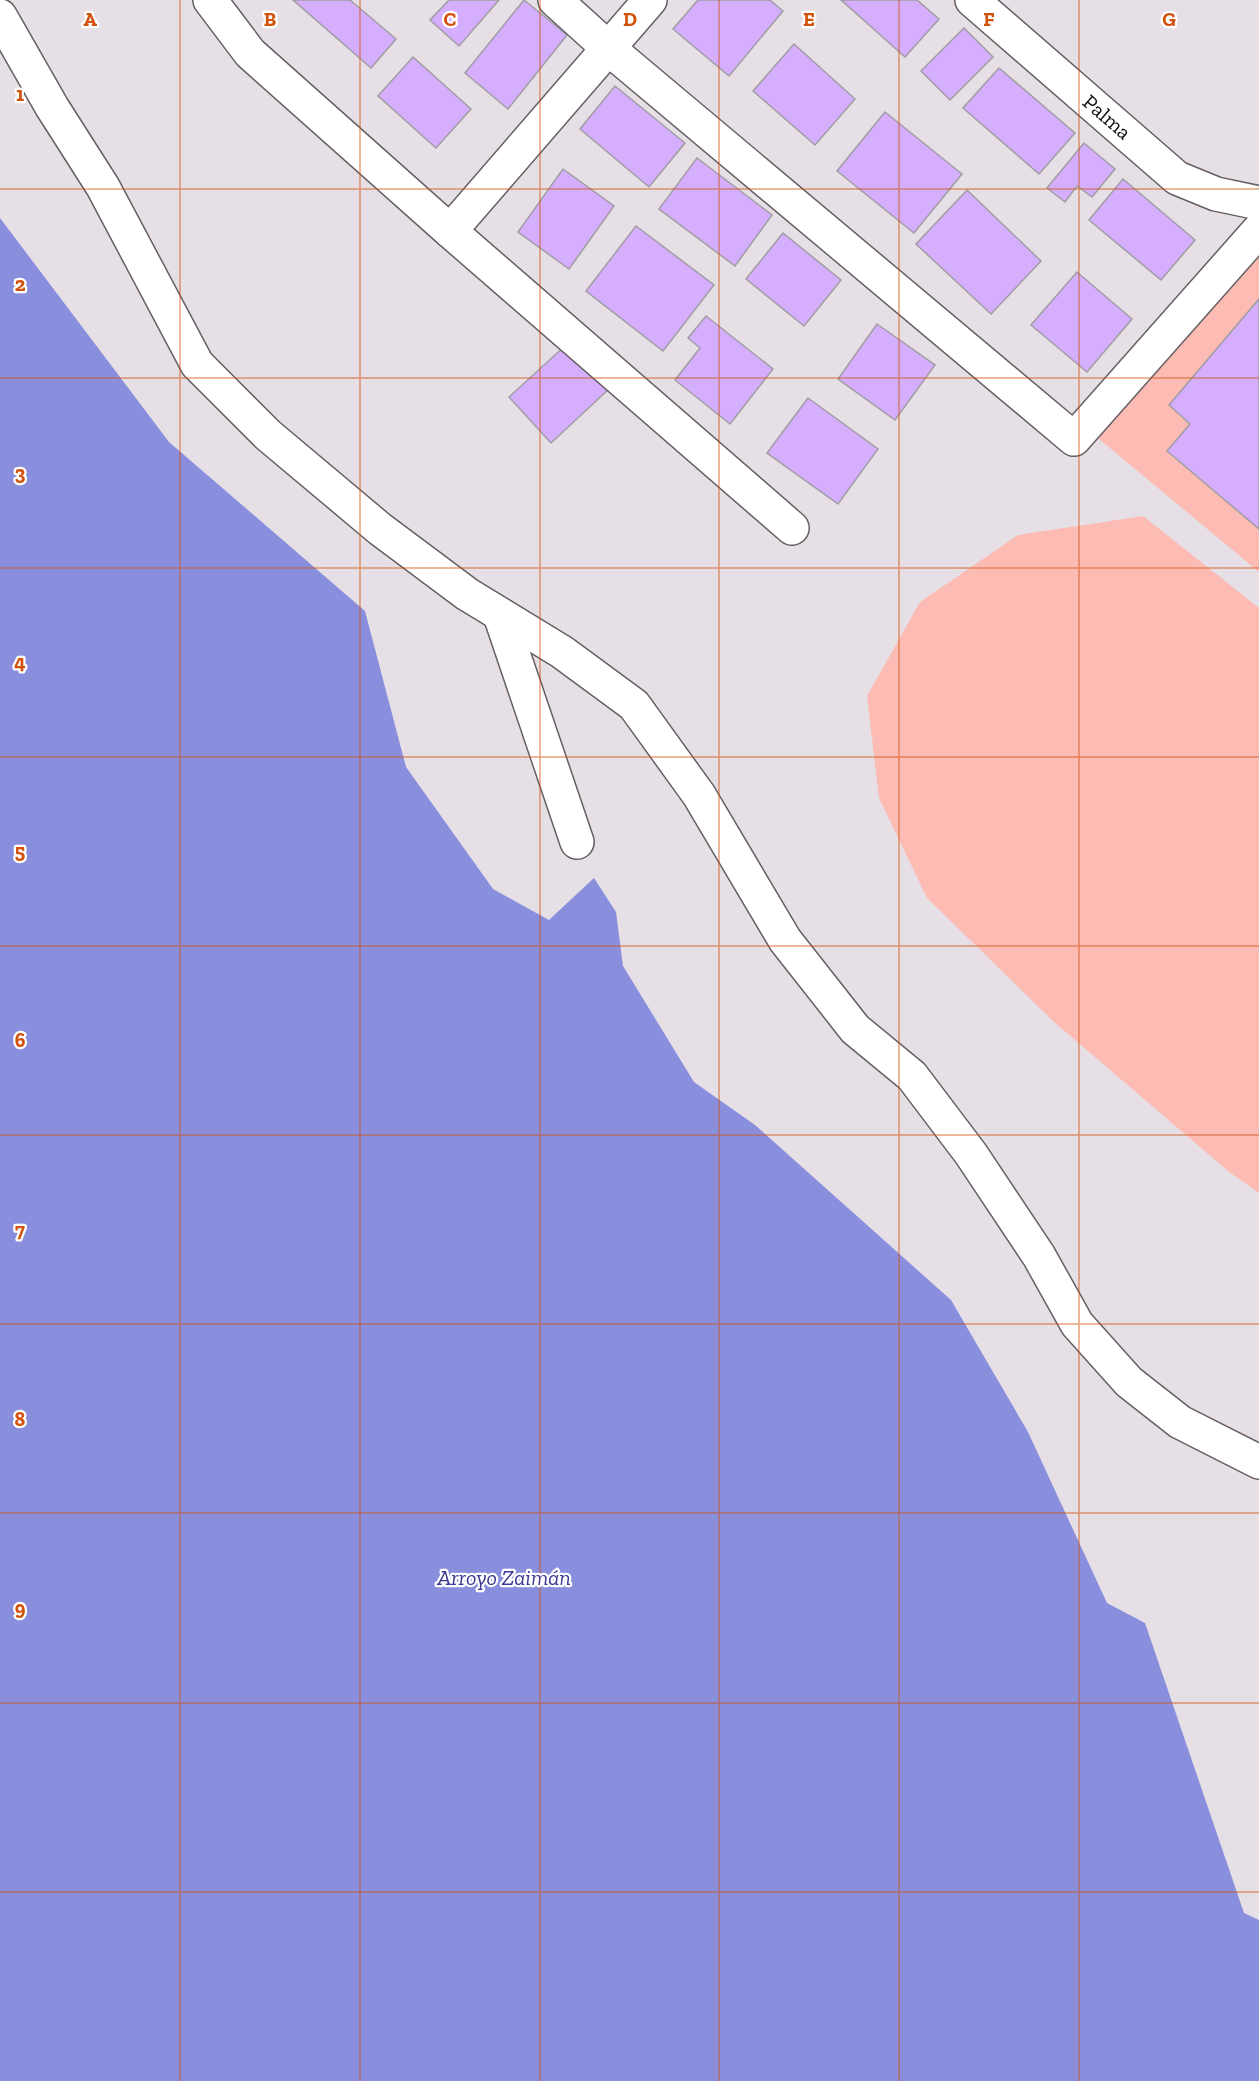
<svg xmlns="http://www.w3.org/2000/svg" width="1259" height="2081" font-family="'Zilla Slab',serif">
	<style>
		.green { fill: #fcbcb4 }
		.water { fill: #898fdd }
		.building { fill: #d5aefd; stroke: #a09da4; stroke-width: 1.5 }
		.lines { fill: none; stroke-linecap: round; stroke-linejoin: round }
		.street-casing { stroke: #655f63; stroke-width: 36 }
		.street { stroke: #fff; stroke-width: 33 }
		.grid { fill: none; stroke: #d2520c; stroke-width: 1.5; stroke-opacity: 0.55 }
		.labels { text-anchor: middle; stroke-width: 4.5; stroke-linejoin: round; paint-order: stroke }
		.street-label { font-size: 21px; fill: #100e10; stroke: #fff }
		.water-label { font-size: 22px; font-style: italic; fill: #3d3893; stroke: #fff }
		.grid-label { font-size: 20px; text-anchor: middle; font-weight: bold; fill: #d2520c; stroke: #fff; stroke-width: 4.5; stroke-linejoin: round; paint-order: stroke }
	</style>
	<rect width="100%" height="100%" fill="#e6dfe5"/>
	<g class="green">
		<path d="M1259,246V572L1093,434Z"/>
		<path d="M1143,516L1259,608V1193L1229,1172L1054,1022L927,898L879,798L867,696L920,602L1018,535Z"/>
	</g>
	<path class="water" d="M0,218L169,442L365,611L406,767L493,889L549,920L594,878L616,912L623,966L694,1082L755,1125L951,1300L1028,1432L1107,1603L1145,1623L1244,1913L1259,1920V2081H0Z"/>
	<g class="building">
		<path d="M293,0H350L396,39L371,68Z"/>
		<path d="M449,0H499L459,46L430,20Z"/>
		<path d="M524,0L567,35L508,109L465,73Z"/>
		<path d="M698,0H770L783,11L729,76L673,29Z"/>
		<path d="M841,0H917L939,19L905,57Z"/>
		<path d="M964,28L993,57L950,100L921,71Z"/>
		<path d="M794,44L855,99L815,145L753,91Z"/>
		<path d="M413,57L471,109L436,148L378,96Z"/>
		<path d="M999,68L1075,133L1039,174L963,108Z"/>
		<path d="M615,86L685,143L649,187L580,129Z"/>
		<path d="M885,112L962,174L914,233L837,171Z"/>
		<path d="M1084,143L1115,169L1092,197L1077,186L1065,202L1047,188Z"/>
		<path d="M697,158L772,215L735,266L659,209Z"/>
		<path d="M563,169L614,206L569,269L518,232Z"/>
		<path d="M1123,179L1195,240L1161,280L1089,220Z"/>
		<path d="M967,190L1041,261L991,314L916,244Z"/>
		<path d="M636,226L714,285L663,351L586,291Z"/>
		<path d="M783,233L841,280L804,326L746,279Z"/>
		<path d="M1077,272L1132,319L1087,372L1031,325Z"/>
		<path d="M1259,299V529L1167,451L1190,424L1169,405Z"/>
		<path d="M706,316L773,369L730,424L675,380L700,348L688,338Z"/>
		<path d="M877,324L935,365L895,420L838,379Z"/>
		<path d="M567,344L609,389L551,443L509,397Z"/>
		<path d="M808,398L878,449L838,504L767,453Z"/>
	</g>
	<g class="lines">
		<g class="street-casing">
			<g id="street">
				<path d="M210,0L250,53L450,231L792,528"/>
				<path d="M555,0L608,48L1074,439L1259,230"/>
				<path d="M972,0L1177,178L1216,194L1259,203"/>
				<path d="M0,16L52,107L103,187L197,364L268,435L380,529L467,594L562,652L634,705L699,795L785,940L855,1029L912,1076L971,1154L1039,1256L1077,1324L1129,1382L1180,1422L1259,1462"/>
				<path d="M450,231L650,0"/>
				<path d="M500,615L577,842"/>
			</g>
		</g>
		<use href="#street" class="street"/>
	</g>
	<path class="grid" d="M180,0V2081M360,0V2081M540,0V2081M719,0V2081M899,0V2081M1079,0V2081M0,189H1259M0,378H1259M0,568H1259M0,757H1259M0,946H1259M0,1135H1259M0,1324H1259M0,1513H1259M0,1703H1259M0,1892H1259"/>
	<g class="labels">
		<g class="street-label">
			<text transform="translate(1107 117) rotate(41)" y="7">Palma</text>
		</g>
		<g class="water-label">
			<text x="504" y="1585">Arroyo Zaimán</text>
		</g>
	</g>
	<g class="grid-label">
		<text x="90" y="26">A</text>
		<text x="270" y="26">B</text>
		<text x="450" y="26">C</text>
		<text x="630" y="26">D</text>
		<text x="809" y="26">E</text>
		<text x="989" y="26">F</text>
		<text x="1169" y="26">G</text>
		<text x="20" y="101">1</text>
		<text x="20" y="291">2</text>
		<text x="20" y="480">3</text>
		<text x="20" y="669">4</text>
		<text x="20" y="858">5</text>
		<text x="20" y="1047">6</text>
		<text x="20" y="1237">7</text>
		<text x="20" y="1426">8</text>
		<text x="20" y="1615">9</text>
	</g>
</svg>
